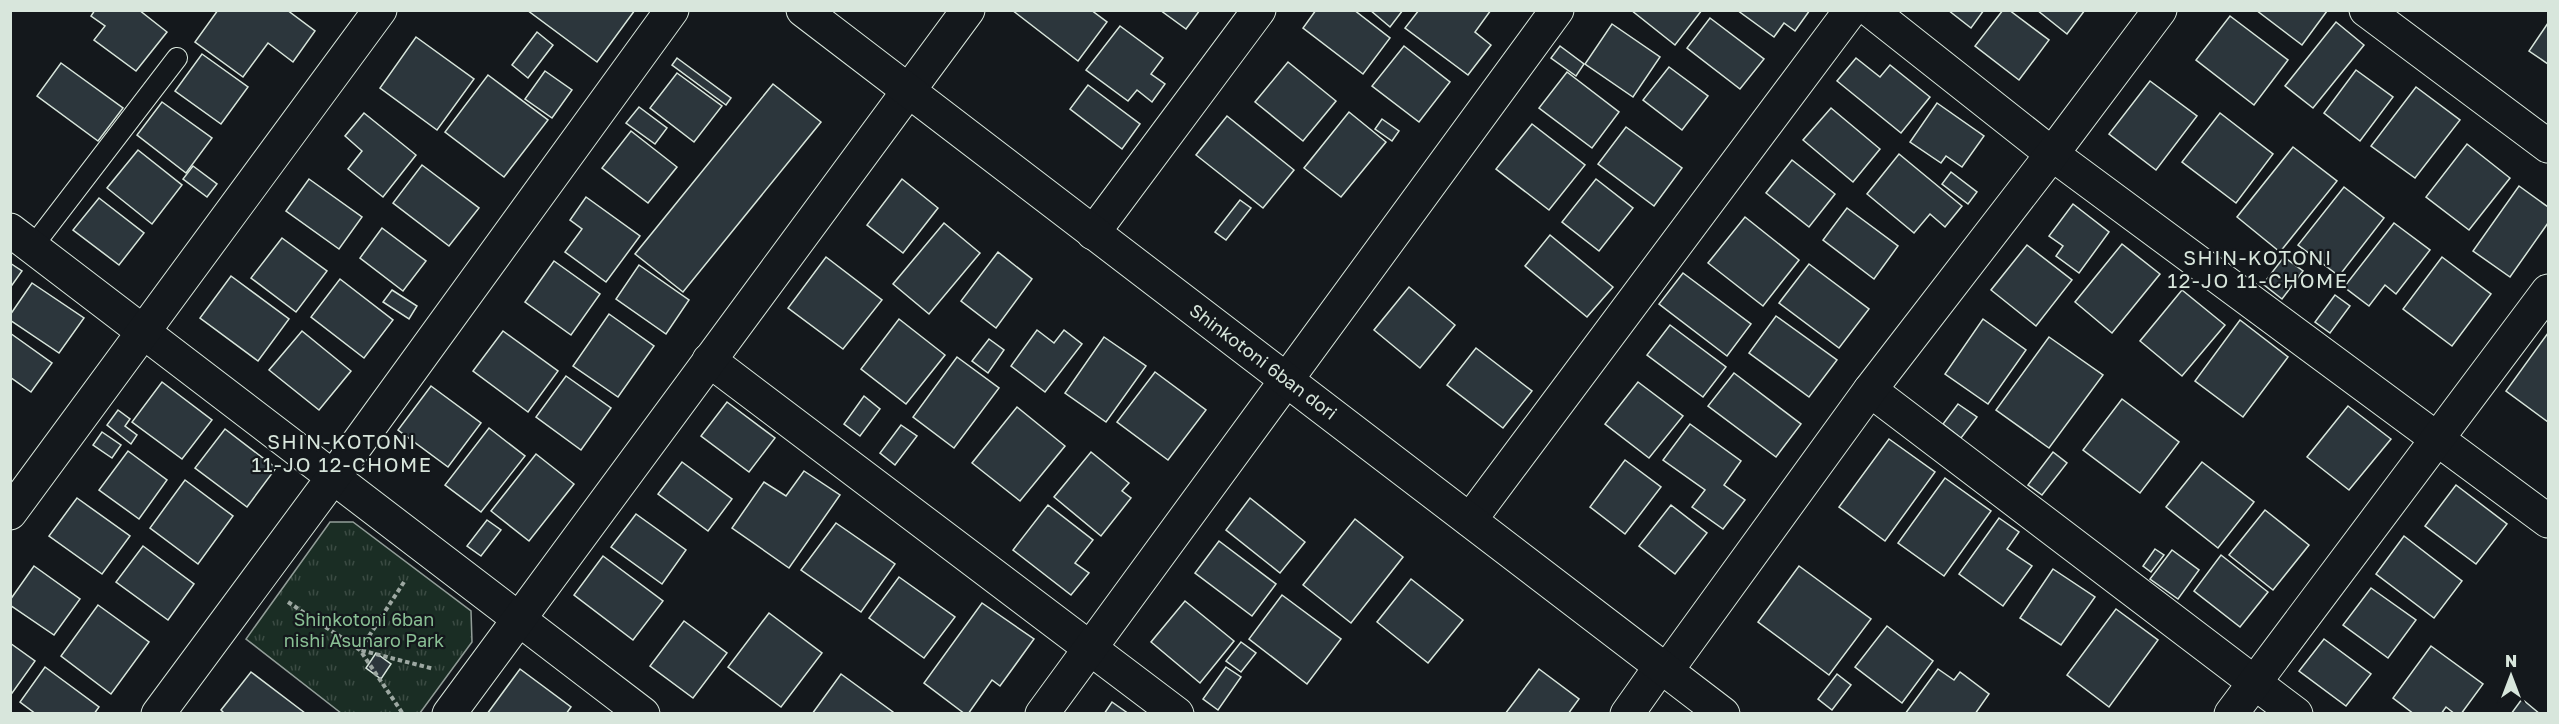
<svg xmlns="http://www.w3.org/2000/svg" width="2559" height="724" font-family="'Golos Text',sans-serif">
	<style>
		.park { fill: url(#park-tufts); stroke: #939e99; stroke-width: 1.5 }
		.building { fill: #2c363c; stroke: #d8e6dc; stroke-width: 1.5 }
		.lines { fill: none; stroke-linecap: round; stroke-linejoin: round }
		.lane-casing { stroke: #d8e6dc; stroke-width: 22 }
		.street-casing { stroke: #d8e6dc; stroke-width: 35 }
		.secondary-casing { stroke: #d8e6dc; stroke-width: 35 }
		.path { stroke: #9da8a2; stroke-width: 4; stroke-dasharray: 4.5 3; stroke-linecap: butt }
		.lane { stroke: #14181c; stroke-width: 20 }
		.street { stroke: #14181c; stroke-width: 33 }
		.secondary { stroke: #14181c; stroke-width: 33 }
		.labels { text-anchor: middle; stroke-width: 4.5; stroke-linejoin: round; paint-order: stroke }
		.street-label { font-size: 18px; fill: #d8e6dc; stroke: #14181c }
		.park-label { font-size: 18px; fill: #8ac095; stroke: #14181c }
		.neighbourhood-label { font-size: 20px; letter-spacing: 1.5px; fill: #d8e6dc; stroke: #14181c }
	</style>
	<defs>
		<pattern id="park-tufts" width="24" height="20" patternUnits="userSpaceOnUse" patternTransform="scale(1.5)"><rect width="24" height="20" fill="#1a2d24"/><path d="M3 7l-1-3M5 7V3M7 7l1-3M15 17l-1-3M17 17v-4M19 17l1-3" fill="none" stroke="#3b4b43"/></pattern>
	</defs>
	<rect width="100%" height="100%" fill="#14181c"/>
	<path class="park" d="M330,522H353L471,611L472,642L420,713H341L246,639Z"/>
	<g class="building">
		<path d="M95,10H139L167,32L136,71L94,40L105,26L91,16Z"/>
		<path d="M218,10H287L315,31L293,62L268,43L243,77L195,42Z"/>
		<path d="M527,10H635L597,62Z"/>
		<path d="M1012,10H1091L1107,22L1078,61Z"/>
		<path d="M1160,10H1200L1186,29Z"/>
		<path d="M1316,10H1354L1390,38L1363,74L1303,28Z"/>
		<path d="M1370,10H1403L1390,27Z"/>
		<path d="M1419,10H1491L1475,32L1491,45L1468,75L1405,28Z"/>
		<path d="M1631,10H1702L1675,45Z"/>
		<path d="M1737,10H1810L1795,31L1784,23L1774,37Z"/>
		<path d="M1948,10H1984L1971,28Z"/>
		<path d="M2003,10H2009L2049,40L2019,80L1975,46Z"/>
		<path d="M2037,10H2085L2067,34Z"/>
		<path d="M2256,10H2326L2327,11L2302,45Z"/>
		<path d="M2230,16L2288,60L2254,105L2196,60Z"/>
		<path d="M1710,18L1764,59L1740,89L1687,48Z"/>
		<path d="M2336,22L2364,45L2313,108L2285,86Z"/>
		<path d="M2548,23V64L2529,51Z"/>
		<path d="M1612,24L1660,57L1633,97L1585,64Z"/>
		<path d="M1120,26L1163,58L1151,74L1165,84L1152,102L1137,90L1128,101L1086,70Z"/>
		<path d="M537,32L553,45L528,78L512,65Z"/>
		<path d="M416,37L474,79L437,130L380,88Z"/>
		<path d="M1404,46L1450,82L1419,122L1372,86Z"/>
		<path d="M1560,46L1584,64L1576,76L1551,58Z"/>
		<path d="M202,54L248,87L221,124L175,91Z"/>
		<path d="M677,58L731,98L726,105L672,65Z"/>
		<path d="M1856,58L1880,77L1890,65L1930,97L1901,133L1837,81Z"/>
		<path d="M1288,62L1336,101L1303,141L1255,102Z"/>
		<path d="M61,63L123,108L98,141L37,96Z"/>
		<path d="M1669,67L1708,96L1682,130L1643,100Z"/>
		<path d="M2356,70L2393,97L2360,141L2324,113Z"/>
		<path d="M545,71L572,90L552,118L525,99Z"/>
		<path d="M1567,72L1619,112L1592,148L1539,108Z"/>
		<path d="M677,73L722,106L694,142L650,108Z"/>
		<path d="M488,75L548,120L504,177L445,132Z"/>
		<path d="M2150,81L2197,116L2156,170L2109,134Z"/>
		<path d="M773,84L821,122L683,292L635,254Z"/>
		<path d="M1088,85L1140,124L1122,149L1070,109Z"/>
		<path d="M2416,87L2460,120L2415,178L2371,146Z"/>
		<path d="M162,102L212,138L186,173L137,135Z"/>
		<path d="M1937,103L1984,136L1962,167L1946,156L1941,163L1910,142Z"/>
		<path d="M639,107L667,128L655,144L626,123Z"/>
		<path d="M1831,108L1880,149L1853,182L1803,140Z"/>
		<path d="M1349,112L1386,142L1341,197L1304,168Z"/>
		<path d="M364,113L416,155L383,197L348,169L362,151L345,136Z"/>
		<path d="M2220,113L2273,154L2236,203L2182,162Z"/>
		<path d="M1227,116L1294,170L1263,208L1196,155Z"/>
		<path d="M1382,119L1399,131L1392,141L1375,129Z"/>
		<path d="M1532,124L1585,165L1549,210L1496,169Z"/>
		<path d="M1626,127L1682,168L1654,206L1598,164Z"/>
		<path d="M631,131L677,167L648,203L602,168Z"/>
		<path d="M2467,144L2510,178L2469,230L2426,197Z"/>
		<path d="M2293,147L2337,181L2280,252L2237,217Z"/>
		<path d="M138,150L182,185L152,224L107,188Z"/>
		<path d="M1899,154L1962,206L1945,227L1930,214L1914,233L1867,194Z"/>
		<path d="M1792,160L1835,194L1809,227L1766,193Z"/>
		<path d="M422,165L479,208L449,246L393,203Z"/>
		<path d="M193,166L217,184L207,197L183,179Z"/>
		<path d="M1951,172L1977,192L1968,204L1942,184Z"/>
		<path d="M309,179L362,217L339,249L286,211Z"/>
		<path d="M902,179L938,208L903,253L867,225Z"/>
		<path d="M1596,179L1633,208L1599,251L1562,222Z"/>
		<path d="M2519,186L2548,207V223L2510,277L2473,251Z"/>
		<path d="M2344,187L2384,218L2339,276L2298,245Z"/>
		<path d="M586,197L640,236L606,282L565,252L582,229L570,220Z"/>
		<path d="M99,198L144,233L119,265L73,230Z"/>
		<path d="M1240,200L1251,208L1226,240L1215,232Z"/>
		<path d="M2073,204L2109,232L2079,273L2056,256L2063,246L2049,236Z"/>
		<path d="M1847,208L1898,246L1874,279L1823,240Z"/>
		<path d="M1745,217L1799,260L1763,306L1708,263Z"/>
		<path d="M944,223L980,253L929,314L893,284Z"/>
		<path d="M2394,223L2430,250L2396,294L2385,285L2369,306L2344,287Z"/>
		<path d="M382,228L426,261L403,291L360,258Z"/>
		<path d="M1550,235L1613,287L1587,317L1525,266Z"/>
		<path d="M282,238L327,271L296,312L251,278Z"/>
		<path d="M2122,244L2160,274L2112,333L2075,302Z"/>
		<path d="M2027,245L2072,280L2036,326L1991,290Z"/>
		<path d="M998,252L1032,279L996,328L961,301Z"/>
		<path d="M826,257L882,300L843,349L788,308Z"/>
		<path d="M2284,257L2303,271L2282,299L2263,284Z"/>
		<path d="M2442,257L2491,294L2452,346L2403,309Z"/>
		<path d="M554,261L600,294L571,335L525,302Z"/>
		<path d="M10,263L22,271L10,288Z"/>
		<path d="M1809,264L1869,309L1839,348L1779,303Z"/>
		<path d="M639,265L689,300L666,334L616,299Z"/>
		<path d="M1683,273L1751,324L1727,356L1659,304Z"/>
		<path d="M231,276L289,319L258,361L200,318Z"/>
		<path d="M340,279L393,320L364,358L311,317Z"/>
		<path d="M32,283L84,318L59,353L10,320V315Z"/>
		<path d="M1409,287L1455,325L1420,368L1374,330Z"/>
		<path d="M392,290L417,306L409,319L383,302Z"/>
		<path d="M2182,290L2225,325L2182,376L2140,341Z"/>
		<path d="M2335,295L2350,306L2330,333L2315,322Z"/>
		<path d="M609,314L654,346L618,397L573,366Z"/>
		<path d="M1776,316L1837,360L1809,397L1749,353Z"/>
		<path d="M899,319L945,355L906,404L861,369Z"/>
		<path d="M1983,319L2026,350L1988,404L1945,374Z"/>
		<path d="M2240,320L2288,357L2243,417L2195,381Z"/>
		<path d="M1670,325L1726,367L1703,397L1647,355Z"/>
		<path d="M1037,330L1054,343L1064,330L1082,344L1045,392L1011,366Z"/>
		<path d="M302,331L351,371L319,410L269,370Z"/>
		<path d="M503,331L558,371L528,412L473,371Z"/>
		<path d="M10,333L52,363L31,392L10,377Z"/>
		<path d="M2548,333V422L2506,391Z"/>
		<path d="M1104,337L1146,366L1106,422L1065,393Z"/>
		<path d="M2049,337L2103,375L2049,448L1996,410Z"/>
		<path d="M989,339L1004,350L988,373L972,361Z"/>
		<path d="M1476,348L1532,391L1503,428L1447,385Z"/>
		<path d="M957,357L999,388L954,448L913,417Z"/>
		<path d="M1155,372L1206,410L1168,460L1117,422Z"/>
		<path d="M1734,373L1801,424L1776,457L1708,406Z"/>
		<path d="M566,376L611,408L581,450L536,417Z"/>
		<path d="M162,382L212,420L182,459L132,422Z"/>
		<path d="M1638,382L1683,416L1649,458L1605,424Z"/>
		<path d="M431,386L481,423L448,467L398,430Z"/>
		<path d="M864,396L880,409L860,436L844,424Z"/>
		<path d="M2122,399L2179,442L2140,493L2083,450Z"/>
		<path d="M727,402L775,438L749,472L701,436Z"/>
		<path d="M1958,404L1977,417L1961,438L1943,424Z"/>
		<path d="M2348,406L2391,439L2349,490L2307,457Z"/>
		<path d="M1017,407L1065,446L1020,501L972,463Z"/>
		<path d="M118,410L130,419L125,426L137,435L131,444L107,425Z"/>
		<path d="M1690,424L1741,461L1724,485L1745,500L1723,529L1692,507L1705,490L1663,460Z"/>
		<path d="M901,425L917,436L895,465L880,453Z"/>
		<path d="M489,428L525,456L481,512L445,485Z"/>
		<path d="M225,429L276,468L247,507L195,468Z"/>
		<path d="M102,432L121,445L112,458L93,445Z"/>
		<path d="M1889,439L1935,472L1885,541L1839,507Z"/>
		<path d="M128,451L167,480L139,519L99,490Z"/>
		<path d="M1091,452L1129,483L1122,491L1131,498L1101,536L1054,497Z"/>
		<path d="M2053,452L2067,463L2042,495L2028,485Z"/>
		<path d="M536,454L574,484L529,541L491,511Z"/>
		<path d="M1625,460L1661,487L1625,534L1590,507Z"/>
		<path d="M682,462L732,499L708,531L658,494Z"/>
		<path d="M2202,462L2254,502L2218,548L2166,507Z"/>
		<path d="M804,471L840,495L789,568L732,528L764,482L786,496Z"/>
		<path d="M1945,478L1991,511L1944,576L1898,543Z"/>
		<path d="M185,480L233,516L198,564L150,528Z"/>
		<path d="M2456,485L2507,524L2476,564L2425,526Z"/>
		<path d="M77,498L130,536L102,574L49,536Z"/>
		<path d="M1250,498L1305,542L1280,573L1226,530Z"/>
		<path d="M1048,505L1093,540L1075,563L1089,573L1071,595L1013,550Z"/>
		<path d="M1671,505L1707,533L1675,574L1639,546Z"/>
		<path d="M2265,510L2309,545L2273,590L2229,555Z"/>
		<path d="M636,514L686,550L662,584L611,547Z"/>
		<path d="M1999,518L2019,532L2007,549L2032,566L2003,606L1959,574Z"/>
		<path d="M1355,519L1403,557L1351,623L1303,585Z"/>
		<path d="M487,520L501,530L481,556L467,546Z"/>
		<path d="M836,523L895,564L861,612L801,570Z"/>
		<path d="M2404,536L2462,581L2434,618L2376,574Z"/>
		<path d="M1219,541L1276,584L1252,616L1195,573Z"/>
		<path d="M143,546L194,584L168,620L116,582Z"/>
		<path d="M2155,549L2164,555L2151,572L2143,566Z"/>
		<path d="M2172,550L2199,570L2178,599L2150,579Z"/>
		<path d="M2221,555L2268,592L2240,627L2194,591Z"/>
		<path d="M603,556L663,601L633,640L574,595Z"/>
		<path d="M34,566L80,599L54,635L10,605V600Z"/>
		<path d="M1799,566L1871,619L1829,675L1758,622Z"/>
		<path d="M2053,569L2095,597L2061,645L2020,618Z"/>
		<path d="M899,577L955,617L924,658L869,618Z"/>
		<path d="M1411,579L1463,620L1428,663L1377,622Z"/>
		<path d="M2371,588L2416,620L2388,658L2343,625Z"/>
		<path d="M1282,595L1341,639L1307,684L1249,639Z"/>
		<path d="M1185,601L1234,641L1200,683L1151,642Z"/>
		<path d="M982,603L1034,639L1000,686L992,680L968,714H965L924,683Z"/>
		<path d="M98,605L149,642L111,694L61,656Z"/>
		<path d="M2116,609L2158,640L2109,707L2067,675Z"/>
		<path d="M769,613L822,653L781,707L728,667Z"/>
		<path d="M684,621L727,653L693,698L650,666Z"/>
		<path d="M1887,626L1933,661L1902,703L1855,667Z"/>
		<path d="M2324,639L2371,674L2346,706L2299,671Z"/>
		<path d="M1241,642L1256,653L1241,672L1226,661Z"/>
		<path d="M10,643L35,661L10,696Z"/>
		<path d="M2431,646L2483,684L2461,714H2455L2446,707L2441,714H2414L2393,698Z"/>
		<path d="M376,653L391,664L381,679L366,668Z"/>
		<path d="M45,667L99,707L94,714H36L20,702Z"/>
		<path d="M1226,667L1241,677L1218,710L1203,699Z"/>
		<path d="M520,669L571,707L566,714H487Z"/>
		<path d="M1539,669L1579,699L1568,714H1505Z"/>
		<path d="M1938,669L1954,680L1960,672L1989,694L1975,714H1905Z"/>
		<path d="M251,672L305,713L304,714H225L221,710Z"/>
		<path d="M841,674L893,712L892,714H812Z"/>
		<path d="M1837,674L1851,685L1832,710L1818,699Z"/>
		<path d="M2522,699L2540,714H2511Z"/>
		<path d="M1112,702L1129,714H1104Z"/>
	</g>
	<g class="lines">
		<g class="lane-casing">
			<path id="lane" d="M33,246L177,58"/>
		</g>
		<g class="street-casing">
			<g id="street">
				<path d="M1870,10L2052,154L2548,521"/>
				<path d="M2366,10L2548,146"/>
				<path d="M10,230L643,714"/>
				<path d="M1093,233L1259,10"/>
				<path d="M709,360L1177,714"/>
				<path d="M1870,390L2296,714"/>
				<path d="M10,513L380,10"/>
				<path d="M1470,520L1851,10"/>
				<path d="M1667,670L1870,390L2052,154L2160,10"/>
				<path d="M158,714L334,476L672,10"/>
				<path d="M449,714L968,10"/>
				<path d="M1042,714L1557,10"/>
				<path d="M1627,714L1661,666"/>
				<path d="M2231,714L2548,291"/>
			</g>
		</g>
		<g class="secondary-casing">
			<path id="secondary" d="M803,10L1723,714"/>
		</g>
		<g class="path">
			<path d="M404,582L360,650L434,669"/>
			<path d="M288,602L360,650L403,714"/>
		</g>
		<use href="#lane" class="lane"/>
		<use href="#street" class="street"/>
		<use href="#secondary" class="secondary"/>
	</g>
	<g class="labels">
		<g class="street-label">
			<text transform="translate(1263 362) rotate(37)" y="6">Shinkotoni 6ban dori</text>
		</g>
		<g class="park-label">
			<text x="364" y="626">Shinkotoni 6ban<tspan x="364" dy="21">nishi Asunaro Park</tspan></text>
		</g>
		<g class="neighbourhood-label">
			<text x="2258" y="265">SHIN-KOTONI<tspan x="2258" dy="23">12-JO 11-CHOME</tspan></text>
			<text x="342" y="449">SHIN-KOTONI<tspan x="342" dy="23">11-JO 12-CHOME</tspan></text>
		</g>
	</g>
	<rect width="2559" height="724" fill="none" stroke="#d8e6dc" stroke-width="24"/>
	<g transform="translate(2511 676)" stroke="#14181c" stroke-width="4.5" paint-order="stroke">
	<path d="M0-4.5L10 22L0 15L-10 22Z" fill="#d8e6dc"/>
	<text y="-9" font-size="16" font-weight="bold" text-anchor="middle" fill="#d8e6dc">N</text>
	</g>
</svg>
